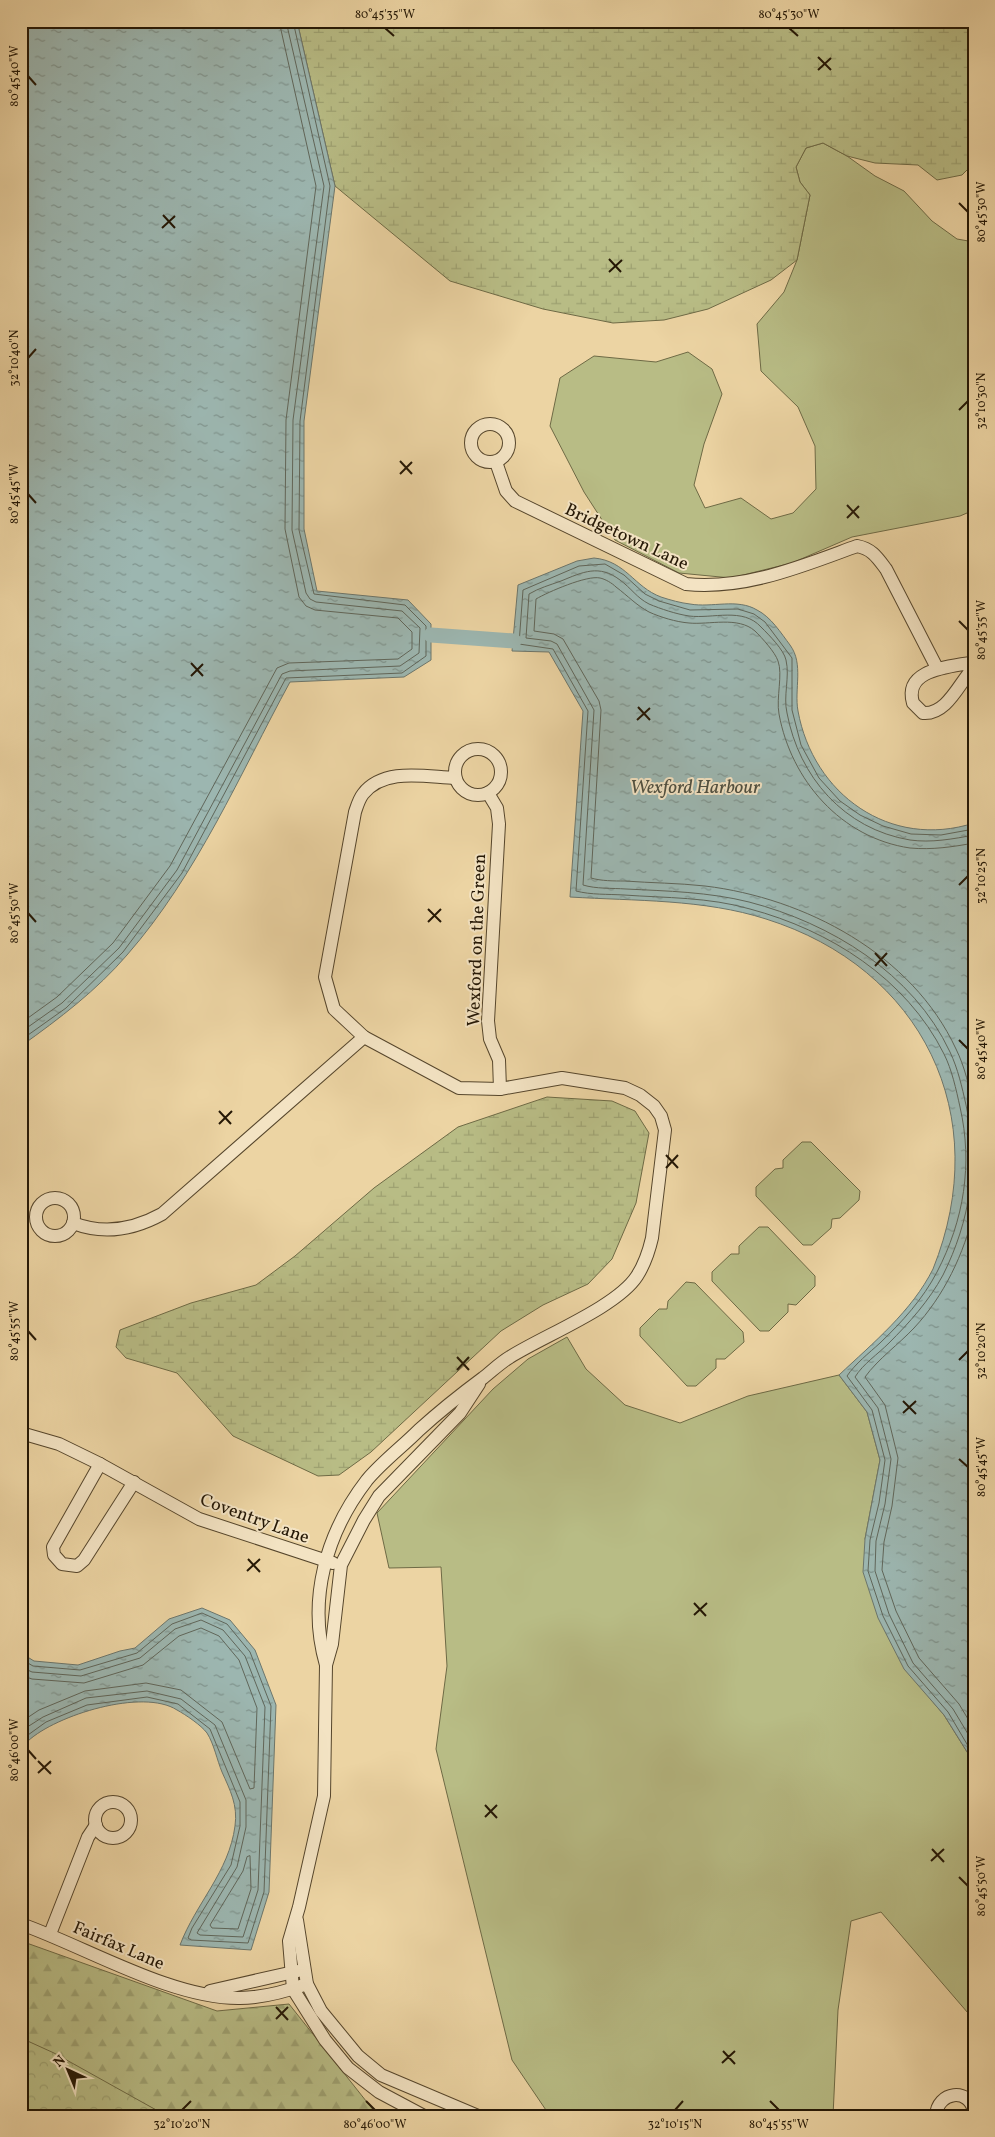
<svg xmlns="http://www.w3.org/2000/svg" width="995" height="2137" font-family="Vollkorn,serif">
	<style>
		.green { fill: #b8bc85; stroke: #6e6a45 }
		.forest { fill: url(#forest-firs); stroke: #6e6a45 }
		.wetland { fill: url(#wetland-marsh); stroke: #6e6a45 }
		.park { fill: url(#park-crowns); stroke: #6e6a45 }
		.water { fill: url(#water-ripples); stroke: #6c766c }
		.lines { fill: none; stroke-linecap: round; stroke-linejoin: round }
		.shore { stroke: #60665a; stroke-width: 1 }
		.canal { stroke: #9cb6b0; stroke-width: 15 }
		.street-casing { stroke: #56462c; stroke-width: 14 }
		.street { stroke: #f3e3c3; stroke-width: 12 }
		.ticks { fill: none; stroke: #241705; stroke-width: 2 }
		.labels { text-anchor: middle; stroke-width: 4; stroke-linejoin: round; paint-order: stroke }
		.street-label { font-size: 18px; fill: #241705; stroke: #f3e3c3 }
		.water-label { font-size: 19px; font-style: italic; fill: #4e4f41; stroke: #f3e3c3 }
		.neatline { fill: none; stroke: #241705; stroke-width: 2 }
		.ticks-label { font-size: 12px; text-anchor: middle; fill: #241705 }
	</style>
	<defs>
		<pattern id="forest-firs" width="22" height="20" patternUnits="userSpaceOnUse" patternTransform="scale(1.25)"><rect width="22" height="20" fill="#b8bc85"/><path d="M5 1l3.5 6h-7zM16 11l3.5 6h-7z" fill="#9ea171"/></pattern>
		<pattern id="wetland-marsh" width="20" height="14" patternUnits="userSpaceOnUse" patternTransform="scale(1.25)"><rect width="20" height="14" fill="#b8bc85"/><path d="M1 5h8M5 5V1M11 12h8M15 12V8" fill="none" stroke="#9ea171"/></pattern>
		<pattern id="park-crowns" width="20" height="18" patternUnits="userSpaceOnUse" patternTransform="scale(1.25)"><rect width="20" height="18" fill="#b8bc85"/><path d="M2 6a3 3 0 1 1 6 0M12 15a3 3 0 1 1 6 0" fill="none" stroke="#9ea171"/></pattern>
		<pattern id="water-ripples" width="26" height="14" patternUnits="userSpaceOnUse" patternTransform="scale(1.25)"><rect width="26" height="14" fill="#9cb6b0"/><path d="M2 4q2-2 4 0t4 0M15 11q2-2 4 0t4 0" fill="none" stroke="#7f938d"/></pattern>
	</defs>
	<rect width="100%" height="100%" fill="#ecd4a3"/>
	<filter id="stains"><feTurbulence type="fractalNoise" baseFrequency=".004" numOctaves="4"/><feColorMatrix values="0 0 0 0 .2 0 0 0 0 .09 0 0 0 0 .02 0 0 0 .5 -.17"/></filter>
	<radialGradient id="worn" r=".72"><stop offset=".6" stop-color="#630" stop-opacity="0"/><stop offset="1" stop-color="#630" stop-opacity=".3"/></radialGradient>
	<g class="green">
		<path d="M823,143L847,156L875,176L904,191L932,221L957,239L974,242V510L960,516L852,537L792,563L731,578L679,573L615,540L584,492L550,426L560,378L594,356L656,362L688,352L712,369L722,394L704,444L694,485L705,508L741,498L771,519L793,513L816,489L815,446L798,407L761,371L757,324L784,292L797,260L810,195L800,182L796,167L806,148Z"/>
		<path d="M802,1142H811L860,1191L859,1200L840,1218L832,1219L831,1228L812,1245H803L756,1196V1187L775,1169L783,1168V1160Z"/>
		<path d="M759,1227H768L815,1276V1286L796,1305L788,1304V1312L769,1331H760L712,1281V1272L731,1254H739V1246Z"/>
		<path d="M686,1282L695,1283L743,1332L744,1342L725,1359H716V1368L696,1386H687L640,1336V1328L659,1309H667L668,1301Z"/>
		<path d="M567,1337L586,1369L625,1405L680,1423L748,1396L839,1375L867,1412L880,1460L865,1539L928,1696L944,1715L974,1763V2020L881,1912L851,1921L838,2010L833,2116H550L512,2060L436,1749L447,1666L441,1567L389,1568L377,1513L493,1389L528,1359Z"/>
	</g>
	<path class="forest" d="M21,1941L217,2011L289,2004L378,2116H167L21,2038Z"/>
	<g class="wetland">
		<path d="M297,21H974V163L962,175L937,180L918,165L875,163L847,156L823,143L806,148L796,167L800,182L810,195L797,260L771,280L708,309L664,320L613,323L543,309L450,281L335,186Z"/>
		<path d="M547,1097L612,1101L635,1111L649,1133L636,1203L612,1259L588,1284L543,1305L501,1331L371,1452L339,1475L318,1476L233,1436L177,1373L126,1358L116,1347L120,1330L191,1303L256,1285L295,1256L374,1188L458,1127Z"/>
	</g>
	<path class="park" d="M21,2038L54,2053L167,2116H21Z"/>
	<g class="water">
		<path d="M21,21H297L335,186L304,421V529L317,591L408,600L431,624V660L404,677L290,682C240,774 197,875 127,955C97,990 59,1019 21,1046Z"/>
		<path d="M594,558C626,561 634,587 661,597C670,600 681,603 690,604C712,608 737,598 757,610C771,617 781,633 790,645C804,664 794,689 798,711C813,794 890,850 974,823V1763L944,1715L904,1669L878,1618L863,1572L865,1539L880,1460L867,1412L839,1375C873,1343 912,1311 933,1269C995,1115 922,968 766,919C704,899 635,901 570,897L583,711L549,652L512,651L518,585L577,561Z"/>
		<path d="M202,1608L230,1620L255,1650L276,1705L269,1892L251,1950L180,1945C196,1903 229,1872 235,1826C238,1805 230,1790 222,1772C217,1760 214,1744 207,1733C201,1725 186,1715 177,1710C143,1688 56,1715 28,1741C24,1744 23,1749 21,1754V1653L34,1661L78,1665L120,1651L135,1648L169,1619Z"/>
	</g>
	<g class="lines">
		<g class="shore">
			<path d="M974,829L941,835L911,834L883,826L860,815L840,801L819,778L801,745L792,710V658L765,622L754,614L738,609L690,610L659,601L645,594L624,575L605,564L579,566L523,590L519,644L553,649L588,711L576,891C591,895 608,894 624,895C666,898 709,897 750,909C829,930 906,978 944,1054C952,1070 956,1089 960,1107C973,1164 964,1220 937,1272C923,1299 902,1322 880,1343C869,1353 855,1364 847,1376L872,1410L885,1460L879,1503L870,1540L868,1571L883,1616L908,1666L948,1712L974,1756"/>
			<path d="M974,835C953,839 931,843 910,840C844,829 799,777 787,713C783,696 790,677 786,660C784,650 769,635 761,627C743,607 713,619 689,616C676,614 661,609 649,604C637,598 631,588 620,580C599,564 583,572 561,581C550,585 539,588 529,594L526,638L551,641L557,644L594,710L583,885C596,889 612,888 626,889C667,891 709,892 749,902C830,923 913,973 950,1052C958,1069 962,1087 966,1105C979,1164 970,1221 943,1275C929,1301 909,1323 889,1343C878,1354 863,1364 855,1377L878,1408L891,1459L885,1504L876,1541L875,1571L889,1614L913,1663L953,1709L974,1744"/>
			<path d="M974,843C952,847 932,850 910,848C841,838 791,780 779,714C776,698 783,674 778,661C775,652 762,638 755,631C738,616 709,625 689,623C676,622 660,617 649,612C636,605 628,596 616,587C612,583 605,579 600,578C587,575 548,592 536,599L534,631L554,634L563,639L599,701L601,710L591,878C601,881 614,881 625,881C651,883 678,883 705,886C805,898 912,954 956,1049C965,1067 969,1087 974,1107"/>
			<path d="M21,1023L57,997L113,943L170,866L277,668L289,663L398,659L412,649V632L398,618L315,610L306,606L299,597L285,529L286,420L316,186L279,21"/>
			<path d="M21,1032L62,1003L119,948L177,870L282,674L290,671L400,666L419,653L420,628L402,611L316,602L310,599L306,593L292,530L293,420L324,186L286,21"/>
			<path d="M21,1040L66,1008L123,952L182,873L286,678L402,673L426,656V626L405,605L314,594L299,530L300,421L330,186L293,21"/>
			<path d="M974,1211C964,1254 944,1296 914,1328C899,1344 878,1359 865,1377L885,1405L898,1458L892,1506L884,1542L882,1570L896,1611L919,1658L959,1704L974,1729"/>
			<path d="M21,1659L33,1666L80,1670L137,1653L172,1624L202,1613L227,1624L250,1652L271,1706L264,1892L248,1943L191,1940L188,1938L192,1928L231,1865L240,1826V1802L210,1729L178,1704L147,1697L87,1705L46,1722L21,1740"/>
			<path d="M21,1667L32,1672L81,1676L140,1658L175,1629L201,1620L223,1630L245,1656L265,1707L258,1890L243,1937L200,1935L197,1933L237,1867L246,1827V1800L215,1725L181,1699L147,1691L86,1698L43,1717L21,1731"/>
			<path d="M21,1675L32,1679L84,1683L143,1665L179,1636L201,1628L219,1636L239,1660L257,1708L254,1788L250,1789L222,1722L181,1690L146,1683L85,1691L39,1710L21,1722"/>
			<path d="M250,1856L251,1889L238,1929L212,1928L210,1925L243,1871L247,1857Z"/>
		</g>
		<path class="canal" d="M431,635L514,641"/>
		<g class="street-casing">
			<g id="street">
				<circle cx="490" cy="443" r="19"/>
				<path d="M496,462L506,491L515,501L686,584C746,590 802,566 857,546C872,549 877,557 886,569L937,668"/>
				<path d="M974,662C952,667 903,668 913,703L923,713C947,715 959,683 974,667"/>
				<circle cx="478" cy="772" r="23"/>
				<path d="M488,793L497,808L499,824L488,1021L490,1039L499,1060L500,1089"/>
				<circle cx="55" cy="1217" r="19"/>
				<path d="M73,1223C104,1235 133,1230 162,1214L364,1037L334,1009L325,977L355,812C357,806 359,799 363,794C384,767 426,777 455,778"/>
				<path d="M21,1433L59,1444L100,1464L199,1519L333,1563"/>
				<path d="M100,1464L53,1547L54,1555L62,1564L77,1566L84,1560L134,1482"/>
				<path d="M326,1665C307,1600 326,1533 367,1480C382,1462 402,1447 419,1430C440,1411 460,1395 483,1378C492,1371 500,1363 510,1357C543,1336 617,1307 637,1276C644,1265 649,1251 652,1238L665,1130L661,1116L654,1106L640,1095L625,1088L562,1078L500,1089L459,1088L364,1037"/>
				<circle cx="113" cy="1820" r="18"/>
				<path d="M297,1920L307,1984L321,2011L358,2056L381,2075L478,2116"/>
				<path d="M21,1924C86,1947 172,1999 240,1998C261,1998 287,1991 307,1984"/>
				<path d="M50,1934L88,1837L96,1825"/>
				<path d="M210,1991L298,1971"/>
				<path d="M424,2116L379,2092L348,2068L325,2040L293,1989L289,1941L299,1907L324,1796L326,1665L332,1644L341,1565L364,1520L379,1496L460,1413L479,1384"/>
				<path d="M936,2116C937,2091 970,2087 974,2112"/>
			</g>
		</g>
		<use href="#street" class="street"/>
	</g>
	<path class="ticks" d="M385,28L394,36M789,28L798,36M818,57L831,70M818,70L831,58M28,76L36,85M959,203L968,212M163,215L175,228M162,228L175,216M609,259L621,272M609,272L622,260M28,358L36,349M959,410L968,401M400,461L412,474M400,474L412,462M28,494L36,503M847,505L859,518M847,518L859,506M959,621L968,630M191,663L203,676M191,676L203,664M638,707L650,720M637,720L650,708M959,885L968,876M428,909L441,922M28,913L36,922M428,922L441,909M875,953L887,966M875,966L887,953M959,1040L968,1049M219,1111L231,1124M219,1124L232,1111M666,1155L678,1168M666,1168L678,1155M28,1331L36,1340M457,1357L469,1370M959,1360L968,1351M457,1370L469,1357M903,1401L916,1414M903,1413L916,1401M959,1459L968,1467M248,1559L260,1572M247,1571L260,1559M694,1603L706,1616M694,1615L707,1603M28,1750L36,1759M38,1761L51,1774M38,1773L51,1761M485,1805L497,1818M485,1817L497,1805M932,1849L944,1862M931,1861L944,1849M959,1877L968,1886M276,2007L288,2020M276,2019L288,2007M723,2051L735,2064M722,2063L735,2051M366,2101L375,2110M770,2101L779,2110M182,2110L191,2101M675,2110L683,2101"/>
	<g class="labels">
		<g class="street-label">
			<text transform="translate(627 536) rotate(25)" y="6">Bridgetown Lane</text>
			<text transform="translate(476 940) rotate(-88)" y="6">Wexford on the Green</text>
			<text transform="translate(255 1518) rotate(20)" y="6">Coventry Lane</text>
			<text transform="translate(119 1945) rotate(23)" y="6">Fairfax Lane</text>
		</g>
		<g class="water-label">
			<text x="695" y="793">Wexford Harbour</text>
		</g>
	</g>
	<rect width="995" height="2137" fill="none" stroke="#ecd4a3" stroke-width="55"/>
	<g transform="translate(68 2070) rotate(316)" stroke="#f3e3c3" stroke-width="4" paint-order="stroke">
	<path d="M0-4L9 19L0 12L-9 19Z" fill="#241705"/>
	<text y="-8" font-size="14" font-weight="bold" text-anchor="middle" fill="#241705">N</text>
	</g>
	<rect x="28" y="28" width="940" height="2082" class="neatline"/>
	<g class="ticks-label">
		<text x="385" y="18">80°45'35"W</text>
		<text x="789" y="18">80°45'30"W</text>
		<text transform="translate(14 76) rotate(-90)" y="4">80°45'40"W</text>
		<text transform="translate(981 212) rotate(-90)" y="4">80°45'30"W</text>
		<text transform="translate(14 358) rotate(-90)" y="4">32°10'40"N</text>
		<text transform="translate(981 401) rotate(-90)" y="4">32°10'30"N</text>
		<text transform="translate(14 494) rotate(-90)" y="4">80°45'45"W</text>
		<text transform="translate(981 630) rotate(-90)" y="4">80°45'35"W</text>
		<text transform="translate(981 876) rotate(-90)" y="4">32°10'25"N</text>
		<text transform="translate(14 913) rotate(-90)" y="4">80°45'50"W</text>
		<text transform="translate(981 1049) rotate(-90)" y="4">80°45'40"W</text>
		<text transform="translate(14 1331) rotate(-90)" y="4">80°45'55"W</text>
		<text transform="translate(981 1351) rotate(-90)" y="4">32°10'20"N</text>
		<text transform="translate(981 1467) rotate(-90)" y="4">80°45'45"W</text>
		<text transform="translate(14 1750) rotate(-90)" y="4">80°46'00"W</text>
		<text transform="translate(981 1886) rotate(-90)" y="4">80°45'50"W</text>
		<text x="182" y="2128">32°10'20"N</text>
		<text x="375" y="2128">80°46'00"W</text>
		<text x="675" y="2128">32°10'15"N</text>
		<text x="779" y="2128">80°45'55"W</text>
	</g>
	<rect width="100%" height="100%" filter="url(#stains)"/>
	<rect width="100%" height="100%" fill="url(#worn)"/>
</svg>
